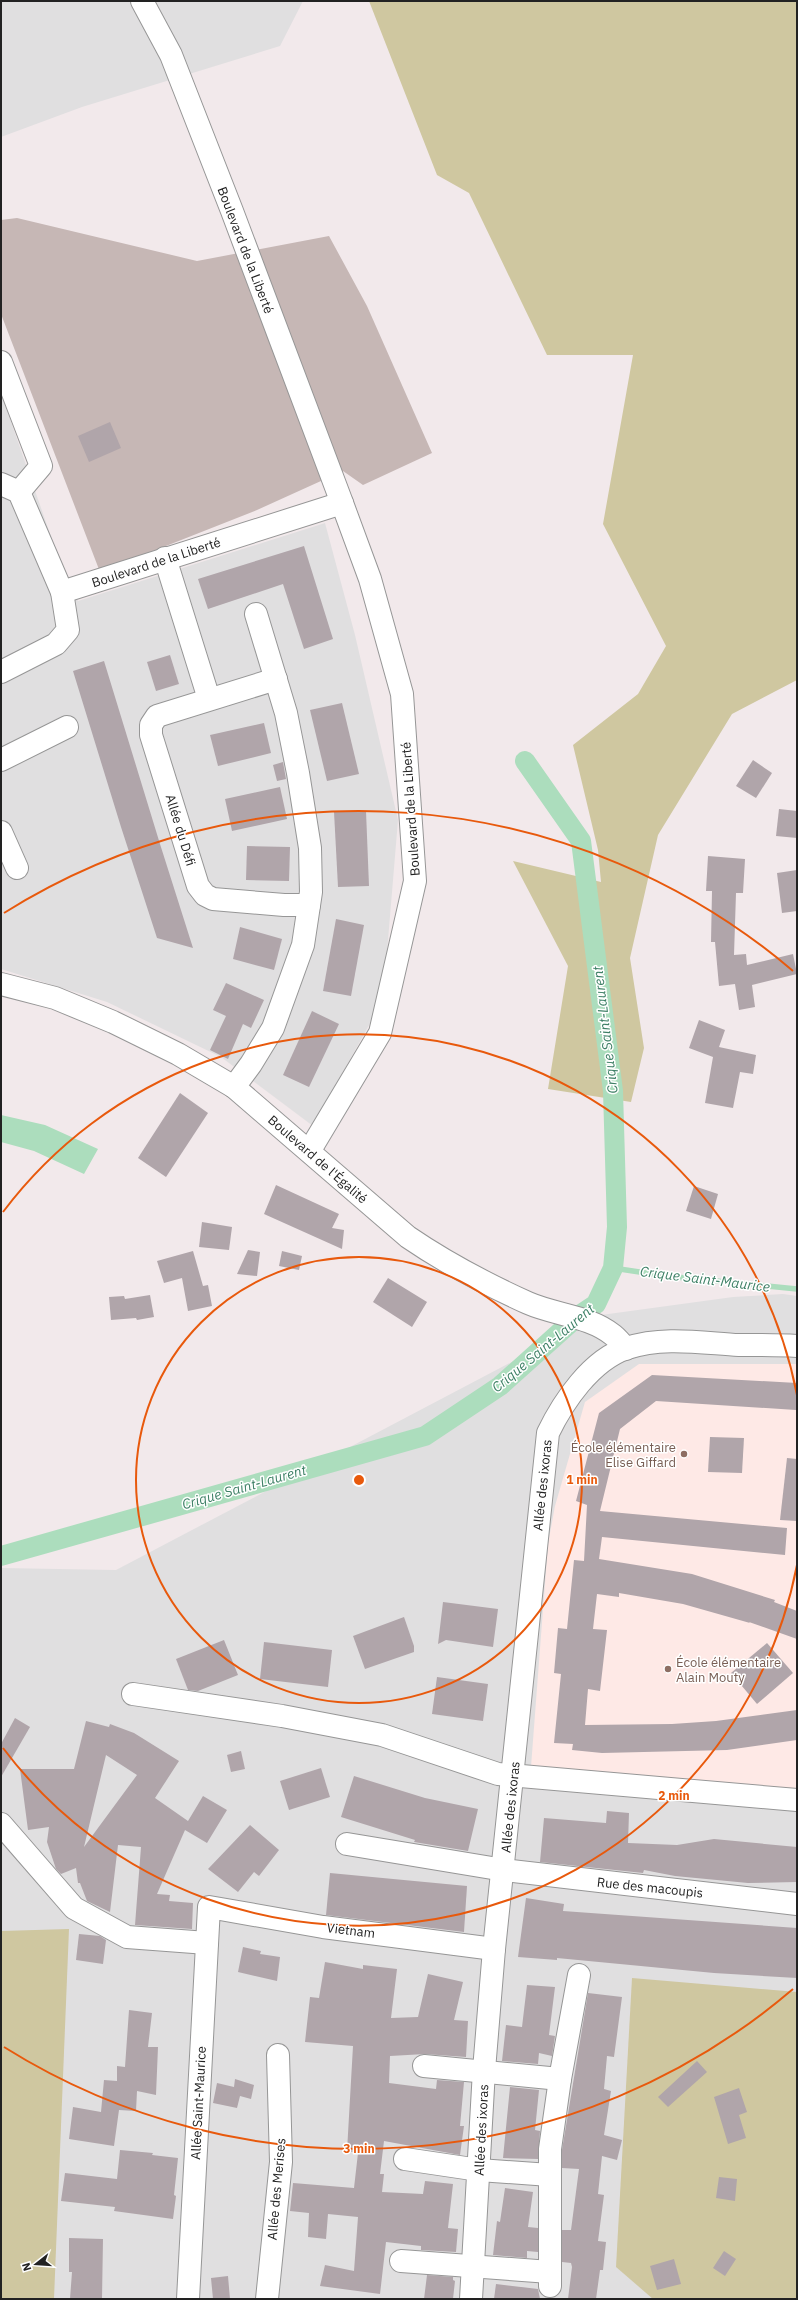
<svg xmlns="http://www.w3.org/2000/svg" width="798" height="2300" font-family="'IBM Plex Sans',sans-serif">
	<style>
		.residential { fill: #e0dfe0 }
		.education { fill: #fee9e6 }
		.construction { fill: #c6b7b5 }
		.forest { fill: #cfc7a0 }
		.water { fill: #acddbd }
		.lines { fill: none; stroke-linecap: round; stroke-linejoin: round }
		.stream { stroke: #acddbd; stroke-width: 5.5 }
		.canal { stroke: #acddbd; stroke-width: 20 }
		.building { fill: #b0a5aa; fill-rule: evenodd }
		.minor-casing { stroke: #969696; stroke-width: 24 }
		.minor { stroke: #fff; stroke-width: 22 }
		.ring { fill: none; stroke: #e8590c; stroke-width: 2 }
		.education-dot { fill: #8d6e63; stroke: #fff; stroke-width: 1.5 }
		.labels { text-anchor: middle; stroke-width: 3; stroke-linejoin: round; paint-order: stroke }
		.street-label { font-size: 13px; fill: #222; stroke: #fff }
		.education-label { font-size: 13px; fill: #785e54; stroke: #fff; text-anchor: end }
		.water-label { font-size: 14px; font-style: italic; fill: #3e8066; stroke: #fff }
		.centre { fill: #e8590c; stroke: #fff; stroke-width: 2 }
		.ring-label { font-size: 12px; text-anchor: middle; font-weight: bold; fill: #e8590c; stroke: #fff; stroke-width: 3; stroke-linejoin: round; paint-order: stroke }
	</style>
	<rect width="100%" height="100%" fill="#f2e9eb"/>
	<g class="residential">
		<path d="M1,1H303L280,46L82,107L1,137Z"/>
		<path d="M1,393L56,551L78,601L325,523L355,635L398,820L383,1000L313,1126L221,1057L107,1002L1,969Z"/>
		<path d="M783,1294L797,1296V2299H1V1568L116,1570L601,1315L733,1297Z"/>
	</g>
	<path class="education" d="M639,1364H797V1799L531,1767L548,1544L555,1506L585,1402Z"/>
	<path class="construction" d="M17,218L197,261L329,236L367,306L432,453L363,485L343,471L257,510L100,572L1,314V220Z"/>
	<g class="forest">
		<path d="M369,1H797V680L732,714L658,835L630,958L644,1048L631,1102L548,1089L568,966L513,861L601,882L598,850L573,745L638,694L666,646L603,524L633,355H547L469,193L437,175Z"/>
		<path d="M69,1929L54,2299H1V1931Z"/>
		<path d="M632,1978L797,1992V2299H653L616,2267Z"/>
	</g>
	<path class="water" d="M1,1115L45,1125L98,1149L84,1174L34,1151L1,1142Z"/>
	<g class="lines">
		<path class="stream" d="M613,1268L666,1276L797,1289"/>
		<path class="canal" d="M1,1556L425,1436L500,1386L578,1316L596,1304L613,1268L617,1227L613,1091L581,841L525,761"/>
	</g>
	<g class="building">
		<path d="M110,422L121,448L89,462L78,436Z"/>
		<path d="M304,546L333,639L304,649L283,584L208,609L198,579Z"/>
		<path d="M170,655L179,684L156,691L147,662Z"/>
		<path d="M104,661L160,844L193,948L157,938L121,827L73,671Z"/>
		<path d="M342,703L359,774L327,781L310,710Z"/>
		<path d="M264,723L271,753L218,766L210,735Z"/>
		<path d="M753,760L772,773L756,798L736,786Z"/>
		<path d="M283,762L286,779L277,781L273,765Z"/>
		<path d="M280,787L287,819L232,831L225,799Z"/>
		<path d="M779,809L797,811V838L776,836Z"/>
		<path d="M366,811L369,886L338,887L334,812Z"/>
		<path d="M247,846L290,847L289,881L246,880Z"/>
		<path d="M708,856L745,859L743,893H736L734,955L746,954L747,965L793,954L797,974L752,985L755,1007L739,1010L735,984L719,986L715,942H711L712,891H706Z"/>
		<path d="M797,870V911L782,913L777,873Z"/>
		<path d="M336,919L364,925L351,996L323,991Z"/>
		<path d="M240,927L282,939L274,970L233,959Z"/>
		<path d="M226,983L264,1000L251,1028L243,1024L228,1059L210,1050L226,1016L213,1010Z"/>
		<path d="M312,1011L339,1024L309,1087L283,1075Z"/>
		<path d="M699,1020L725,1030L719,1047L756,1055L753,1074L740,1072L733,1108L705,1103L713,1057L689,1048Z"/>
		<path d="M180,1093L208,1113L166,1177L138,1158Z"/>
		<path d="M276,1185L339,1214L332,1228L344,1230L342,1249L264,1214Z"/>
		<path d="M694,1186L718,1194L711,1219L686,1211Z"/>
		<path d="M202,1222L232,1227L229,1250L199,1247Z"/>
		<path d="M248,1250L260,1252L257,1276L237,1274Z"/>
		<path d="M193,1251L203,1286L208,1285L212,1306L188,1311L182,1278L164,1283L157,1261Z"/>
		<path d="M282,1251L302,1256L299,1270L279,1266Z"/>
		<path d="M388,1278L427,1302L412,1327L373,1302Z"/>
		<path d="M150,1295L154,1317L137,1320L136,1318L111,1320L109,1297L124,1296L125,1299Z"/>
		<path d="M652,1375L797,1383L796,1410L656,1401L620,1429L600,1511L787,1528L785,1555L602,1537L599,1559L692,1574L775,1600L774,1602L797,1611V1639L749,1622L750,1623L683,1604L619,1593V1597L597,1594L593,1629L607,1630L600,1691L588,1689L585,1725L672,1724L716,1721L797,1710V1740L727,1750L602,1753L572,1750L573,1744L554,1743L561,1674L554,1673L558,1628L567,1629L574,1560L584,1561L587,1505L576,1501L599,1413Z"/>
		<path d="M710,1437L744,1438L742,1473L708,1472Z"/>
		<path d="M787,1458L797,1459V1521L780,1520Z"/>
		<path d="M443,1602L498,1609L493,1647L446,1640L438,1644Z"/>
		<path d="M404,1617L414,1646V1652L365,1669L353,1636Z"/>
		<path d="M224,1640L238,1675L198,1691L188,1690L176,1659Z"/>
		<path d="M264,1642L332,1650L328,1687L260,1679Z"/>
		<path d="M767,1643L793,1673L757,1704L731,1673Z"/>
		<path d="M437,1677L488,1684L483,1721L432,1714Z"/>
		<path d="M15,1718L30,1727L1,1777V1744Z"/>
		<path d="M86,1721L109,1727L110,1724L134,1733L179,1761L155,1798L188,1821L203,1796L227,1810L207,1843L185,1830L157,1894L170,1895L169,1901L193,1903L192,1929L135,1925L141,1847L118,1845L110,1912L87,1901L80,1883H78L76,1868L61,1874L56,1869L47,1842L49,1827L28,1830L20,1769H74ZM106,1755L137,1775L84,1847Z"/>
		<path d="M241,1751L245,1769L231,1772L227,1755Z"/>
		<path d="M321,1768L330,1797L289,1810L280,1781Z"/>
		<path d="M354,1776L425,1798L478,1809L468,1851L414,1842L415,1840L341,1817Z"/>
		<path d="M607,1811L629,1813L628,1843L677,1845L714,1839L797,1847V1882L748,1883L675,1876L644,1870L643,1873L540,1862L544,1818L606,1823Z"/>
		<path d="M250,1825L279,1850L259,1876L254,1872L238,1892L208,1869Z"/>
		<path d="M330,1873L467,1886L464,1932L326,1915Z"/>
		<path d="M526,1898L564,1904L563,1911L797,1928V1978L714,1973L557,1958V1960L518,1957Z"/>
		<path d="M79,1934L100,1936L106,1940L103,1964L76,1960Z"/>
		<path d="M243,1947L261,1951L260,1954L280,1957L277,1981L238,1972Z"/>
		<path d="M325,1962L363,1969V1965L397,1969L391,2018L418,2017L428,1974L463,1982L454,2020L468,2021L466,2057L425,2054L390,2056L389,2083L436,2089L437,2080L464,2082L460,2126H464L460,2155L384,2141L380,2174H384L382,2192L423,2194L425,2181L453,2184L448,2228L458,2229L456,2252L421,2250V2246L386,2242L380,2294L320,2286L325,2265L354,2271L358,2217L328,2214L326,2239L308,2237L309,2213L290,2211L293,2183L354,2188L358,2153L347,2151L353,2046L305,2042L310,1997L319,1998Z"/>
		<path d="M527,1985L555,1987L549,2035L555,2036L552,2056L539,2053L538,2064L502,2061L506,2025L522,2027Z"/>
		<path d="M588,1993L622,1997L614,2057L607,2056L604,2089L611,2091L604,2135L622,2140L617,2160L602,2156L598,2194L604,2195L598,2241L606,2242L603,2270H600L596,2299H568L572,2267L571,2263L562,2262V2230H571L579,2169L562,2168V2150Z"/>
		<path d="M129,2010L152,2013L148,2047H158L156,2095L137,2091L136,2111L119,2110L114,2146L69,2139L73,2107L101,2112L104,2080L117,2081V2066L125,2067Z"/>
		<path d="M697,2061L707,2072L668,2107L658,2097Z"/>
		<path d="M235,2079L254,2085L251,2099L240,2096L237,2108L213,2103L217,2083L234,2087Z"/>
		<path d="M510,2087L539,2090L535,2130L540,2131L538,2159L503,2158Z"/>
		<path d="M739,2088L747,2112L739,2115L746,2138L728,2144L714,2097Z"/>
		<path d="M120,2150L153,2153L152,2155L178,2158L174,2195L176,2196L173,2219L114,2211L115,2207L61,2201L65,2173L117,2179Z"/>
		<path d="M719,2177L737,2179L735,2201L716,2198Z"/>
		<path d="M505,2188L533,2192L528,2227L538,2228V2252L527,2251V2258L493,2255L497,2221L500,2222Z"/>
		<path d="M69,2238L103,2239L102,2299H70L72,2272H69Z"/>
		<path d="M724,2251L736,2259L725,2276L713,2268Z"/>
		<path d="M674,2259L681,2284L657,2290L650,2266Z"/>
		<path d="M427,2275L453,2277V2280L455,2281L453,2299H424Z"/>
		<path d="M228,2276L230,2299H213L211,2278Z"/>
		<path d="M496,2284L538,2289L540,2299H494Z"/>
	</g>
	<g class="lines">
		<g class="minor-casing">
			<g id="minor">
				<path d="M142,1L171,55L232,211L342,503"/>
				<path d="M1,362L41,466L19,492"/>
				<path d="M1,484L19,492L62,592L68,630L56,644L1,672"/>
				<path d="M165,558L209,699"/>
				<path d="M62,592L342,503L370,579L402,694L415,881L380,1033L310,1150"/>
				<path d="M276,679L157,716L151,725V735L198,886L205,895L213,899L284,905H309"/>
				<path d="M1,760L67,727"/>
				<path d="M1,832L17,868"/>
				<path d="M1,984L55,998L113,1022L178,1054L234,1087L408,1237C446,1263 486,1284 528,1303C555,1315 590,1316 613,1335C618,1339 622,1344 626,1349"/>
				<path d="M234,1087L251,1064L273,1028L303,945L311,892L310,848L298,773L286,713L256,614"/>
				<path d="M133,1694L282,1716L382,1735L498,1774L797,1800"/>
				<path d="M1,1824L74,1908L127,1937L207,1943"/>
				<path d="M347,1844L504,1870L797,1904"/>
				<path d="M424,2066L560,2079"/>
				<path d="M405,2159L479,2170L550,2175"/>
				<path d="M401,2261L550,2272"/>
				<path d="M550,2286V2149L560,2079L579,1975"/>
				<path d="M188,2299L209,1907L323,1927L494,1949"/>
				<path d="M267,2299L281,2162L278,2055"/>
				<path d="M471,2299L484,2070L494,1949L548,1433C563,1402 591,1360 627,1348C663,1336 702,1343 739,1345C758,1345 778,1345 797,1346"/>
			</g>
		</g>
		<use href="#minor" class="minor"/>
	</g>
	<g class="ring">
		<circle cx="359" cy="1480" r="223"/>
		<path d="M797 1565A446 446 0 0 1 3 1748M3 1212A446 446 0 0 1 797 1395"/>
		<path d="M793 1989A669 669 0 0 1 4 2047M4 913A669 669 0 0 1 793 971"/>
	</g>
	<g class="education-dot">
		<circle cx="684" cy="1454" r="4"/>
		<circle cx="668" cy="1669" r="4"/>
	</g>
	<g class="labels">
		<g class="street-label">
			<text transform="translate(246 250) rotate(69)" y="5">Boulevard de la Liberté</text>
			<text transform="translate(156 562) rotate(-18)" y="5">Boulevard de la Liberté</text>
			<text transform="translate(410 809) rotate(-94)" y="5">Boulevard de la Liberté</text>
			<text transform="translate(181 830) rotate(73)" y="5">Allée du Défi</text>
			<text transform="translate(318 1159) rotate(41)" y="5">Boulevard de l'Égalité</text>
			<text transform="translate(542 1485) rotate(-84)" y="5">Allée des ixoras</text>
			<text transform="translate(510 1807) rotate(-84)" y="5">Allée des ixoras</text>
			<text transform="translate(650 1887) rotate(6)" y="5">Rue des macoupis</text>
			<text transform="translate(351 1930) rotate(7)" y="5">Vietnam</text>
			<text transform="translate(198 2103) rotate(-87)" y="5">Allée Saint-Maurice</text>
			<text transform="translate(481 2130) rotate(-87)" y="5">Allée des ixoras</text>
			<text transform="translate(276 2189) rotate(-85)" y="5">Allée des Merises</text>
		</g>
		<g class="education-label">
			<text x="676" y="1452">École élémentaire<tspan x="676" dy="15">Elise Giffard</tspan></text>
			<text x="676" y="1667" text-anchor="start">École élémentaire<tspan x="676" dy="15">Alain Mouty</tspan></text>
		</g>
		<g class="water-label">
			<text transform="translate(605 1030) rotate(-97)" y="5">Crique Saint-Laurent</text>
			<text transform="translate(705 1279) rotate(7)" y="5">Crique Saint-Maurice</text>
			<text transform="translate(543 1348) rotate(-40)" y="5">Crique Saint-Laurent</text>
			<text transform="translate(244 1487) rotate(-16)" y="5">Crique Saint-Laurent</text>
		</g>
	</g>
	<circle cx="359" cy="1480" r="6" class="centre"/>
	<g class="ring-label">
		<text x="582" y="1484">1 min</text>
		<text x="674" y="1800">2 min</text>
		<text x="359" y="2153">3 min</text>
	</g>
	<rect width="798" height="2300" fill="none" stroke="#222222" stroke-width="4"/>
	<g transform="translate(36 2264) rotate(253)" stroke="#ffffff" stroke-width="3" paint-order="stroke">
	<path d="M0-3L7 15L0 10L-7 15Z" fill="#222222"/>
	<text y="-6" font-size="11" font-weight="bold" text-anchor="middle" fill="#222222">N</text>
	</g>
</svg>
